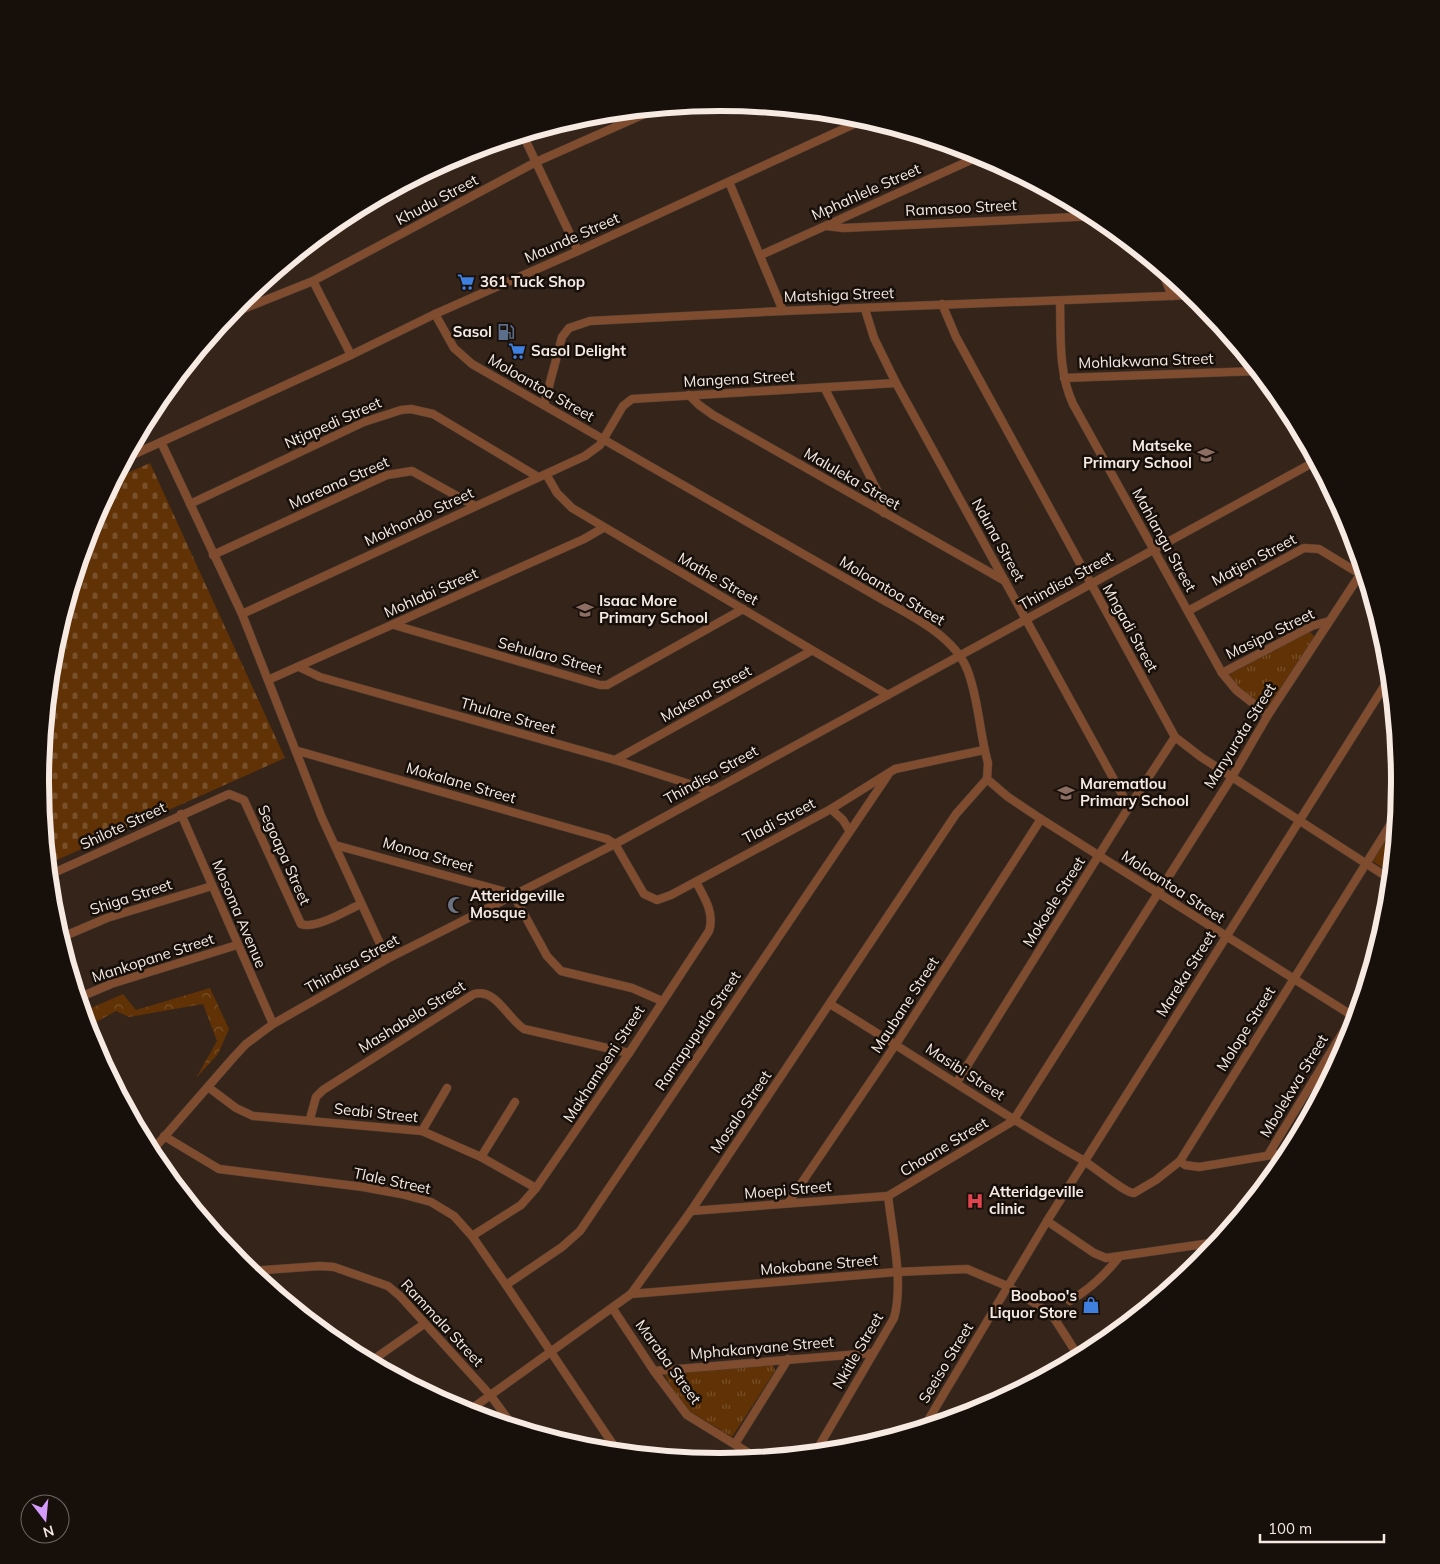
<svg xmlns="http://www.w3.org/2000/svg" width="1440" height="1564" font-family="Mulish,sans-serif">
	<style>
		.grass { fill: url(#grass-tufts) }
		.forest { fill: url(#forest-crowns) }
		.cemetery { fill: url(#cemetery-stones) }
		.green { fill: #613205 }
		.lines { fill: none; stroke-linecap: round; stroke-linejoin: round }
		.minor-casing { stroke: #504035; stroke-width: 9 }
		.minor { stroke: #7f4c2f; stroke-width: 8 }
		.labels { text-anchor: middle; stroke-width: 5; stroke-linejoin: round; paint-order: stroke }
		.street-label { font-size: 15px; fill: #f6eae3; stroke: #170f0a }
		.poi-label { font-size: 15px; font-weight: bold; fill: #f6eae3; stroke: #170f0a; text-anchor: start }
		.rim { fill: none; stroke: #f6eae3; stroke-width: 6 }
	</style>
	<defs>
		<pattern id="grass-tufts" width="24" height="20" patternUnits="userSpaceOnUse" patternTransform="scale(1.25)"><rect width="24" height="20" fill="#613205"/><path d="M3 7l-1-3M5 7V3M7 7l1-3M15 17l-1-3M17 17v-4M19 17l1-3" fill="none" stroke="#785029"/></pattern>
		<pattern id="forest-crowns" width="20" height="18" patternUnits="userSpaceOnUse" patternTransform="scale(1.25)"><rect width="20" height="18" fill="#613205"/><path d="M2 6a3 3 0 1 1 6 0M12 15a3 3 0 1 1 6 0" fill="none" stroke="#785029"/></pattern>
		<pattern id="cemetery-stones" width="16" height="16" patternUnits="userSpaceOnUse" patternTransform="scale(1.25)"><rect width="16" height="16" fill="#613205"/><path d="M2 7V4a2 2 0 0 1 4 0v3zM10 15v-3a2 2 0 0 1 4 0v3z" fill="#785029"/></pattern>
	</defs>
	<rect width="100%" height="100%" fill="#352419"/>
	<g class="grass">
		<path d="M1309,631L1315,637L1271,705L1263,707L1233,685L1227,674Z"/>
		<path d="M773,1364L775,1371L732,1437L684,1408L664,1374Z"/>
	</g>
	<path class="forest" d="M210,988L229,1029L218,1054L196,1078L217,1041L203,1004L129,1017L116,1011L87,1027L82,1012L123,994L136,1010Z"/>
	<path class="cemetery" d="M150,463L285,758L48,864L40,782L53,649L92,522L114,479Z"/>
	<path class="green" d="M1396,823L1391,873L1372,861Z"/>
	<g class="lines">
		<g class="minor-casing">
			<g id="minor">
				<path d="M523,135L578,251"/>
				<path d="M729,182L783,311"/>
				<path d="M826,226L844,228L1097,216"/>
				<path d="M761,255L982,155"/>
				<path d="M1161,269L1172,296"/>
				<path d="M313,281L351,355"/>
				<path d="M1060,301C1061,335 1058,372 1073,404L1222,673L1236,690L1268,715"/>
				<path d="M942,304L956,337L1175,737L1201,757L1390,879"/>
				<path d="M865,309L874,338L896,383L1129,807"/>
				<path d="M435,314L454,348L472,364L885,601C914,617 954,637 967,669C979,699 979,732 988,763L987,779L1008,797L1041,819L1356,1018"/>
				<path d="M228,315L313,281L536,162L658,108"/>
				<path d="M1064,378L1258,371"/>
				<path d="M825,389L878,492L884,513"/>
				<path d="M689,395L699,405L713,415L1005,581"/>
				<path d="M544,405L562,337L569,328L590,321L783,311L1193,295"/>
				<path d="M161,442L242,614L322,818L387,959"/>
				<path d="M126,458L351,355L435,314L578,251L865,119"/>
				<path d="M546,474L557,493L572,508L888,695"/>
				<path d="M190,504L364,422L401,410L411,409L433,414L538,477"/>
				<path d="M213,555L387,475L412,471L475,506"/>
				<path d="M1188,611L1304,548L1319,549L1360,574"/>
				<path d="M242,614L585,456L600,445L623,406L632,399L896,383"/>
				<path d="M394,625L600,685H607L743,609"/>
				<path d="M299,667L320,677L615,760L711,791"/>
				<path d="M1222,673L1312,626L1329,621"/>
				<path d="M268,680L584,539L603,528"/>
				<path d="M298,751L607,839L615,844L644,894L657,900L671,895L831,809L895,769L984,750"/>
				<path d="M615,760L811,651"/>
				<path d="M831,809L843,820L849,830"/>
				<path d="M181,814L273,1024"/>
				<path d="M335,845L513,894L547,956L561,971L632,988L662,1001"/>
				<path d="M49,875L229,794L244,800L301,924C315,930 347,910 361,904"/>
				<path d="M60,938L107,918L212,886"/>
				<path d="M78,998L111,984L237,945"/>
				<path d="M830,1004C914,1055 995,1111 1081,1159C1092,1165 1126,1194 1134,1193L1156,1180L1180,1161L1397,814"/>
				<path d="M1314,1079L1325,1086"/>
				<path d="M957,1082L1129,807L1175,737"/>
				<path d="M208,1087L236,1108L253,1116L422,1131L481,1157L536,1188"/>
				<path d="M310,1119L316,1097L323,1090L474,994C496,988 507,1018 524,1029L629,1053"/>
				<path d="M422,1131L447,1088"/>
				<path d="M164,1136L219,1169L363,1187L401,1194L431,1202L454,1216L472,1236L506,1285L618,1452"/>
				<path d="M151,1152L233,1058L246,1044L273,1024L387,959L615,844L1316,461"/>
				<path d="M1268,1155L1359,1006"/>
				<path d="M481,1157L515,1102"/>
				<path d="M1180,1161L1185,1165L1199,1167L1290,1152"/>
				<path d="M788,1203L896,1044L1041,819"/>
				<path d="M691,1211L888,1196L1013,1121L1232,777L1268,715L1363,570"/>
				<path d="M1047,1221L1094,1253L1106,1258L1218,1242"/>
				<path d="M472,1236L521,1205L536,1188L629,1053L709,931C715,913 704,897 696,882"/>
				<path d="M250,1271L320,1266L334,1267L388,1286L400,1296L491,1396L513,1426"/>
				<path d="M506,1285L562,1247L580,1231L888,775"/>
				<path d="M631,1294L896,1272L967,1269L1007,1286L1044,1309L1054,1318L1079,1357"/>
				<path d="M1070,1301C1090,1289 1105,1275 1119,1257"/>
				<path d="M613,1309L654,1371L687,1415L757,1458"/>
				<path d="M370,1362L424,1324"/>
				<path d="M654,1371L872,1353"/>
				<path d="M467,1412L631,1294L691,1211L956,814L987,779"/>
				<path d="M924,1427L1047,1221L1390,677"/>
				<path d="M735,1444L788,1359"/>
				<path d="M815,1453L894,1318C904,1283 892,1232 888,1196"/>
			</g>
		</g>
		<use href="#minor" class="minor"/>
	</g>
	<defs>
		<g id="supermarket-bare" transform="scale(1.35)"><path d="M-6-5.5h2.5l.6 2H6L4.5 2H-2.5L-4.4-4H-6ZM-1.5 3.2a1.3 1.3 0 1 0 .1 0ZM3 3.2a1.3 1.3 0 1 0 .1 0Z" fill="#3f7fe0" stroke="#170f0a" stroke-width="2.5" paint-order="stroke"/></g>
		<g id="fuel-bare" transform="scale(1.35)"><path d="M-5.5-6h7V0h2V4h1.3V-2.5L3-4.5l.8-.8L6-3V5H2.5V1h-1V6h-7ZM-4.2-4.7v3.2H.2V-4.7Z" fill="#5c6f8a" stroke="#170f0a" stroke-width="2.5" paint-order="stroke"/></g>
		<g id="school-bare" transform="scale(1.35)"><path d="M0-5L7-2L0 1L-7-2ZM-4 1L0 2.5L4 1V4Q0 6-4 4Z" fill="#8d6e63" stroke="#170f0a" stroke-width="2.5" paint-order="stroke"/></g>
		<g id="mosque-bare" transform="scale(1.35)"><path d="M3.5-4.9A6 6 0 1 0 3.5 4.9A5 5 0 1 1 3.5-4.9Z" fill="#6b7280" stroke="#170f0a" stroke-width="2.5" paint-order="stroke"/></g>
		<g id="hospital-bare" transform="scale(1.35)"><path d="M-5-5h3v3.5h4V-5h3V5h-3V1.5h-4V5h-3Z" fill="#e0444e" stroke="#170f0a" stroke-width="2.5" paint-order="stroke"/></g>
		<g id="shop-bare" transform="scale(1.35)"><path d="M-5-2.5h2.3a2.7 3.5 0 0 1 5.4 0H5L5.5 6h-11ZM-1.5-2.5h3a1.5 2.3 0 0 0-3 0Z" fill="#3f7fe0" stroke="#170f0a" stroke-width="2.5" paint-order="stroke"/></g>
	</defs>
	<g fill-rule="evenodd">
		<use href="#supermarket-bare" x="466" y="282"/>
		<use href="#fuel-bare" x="506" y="332"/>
		<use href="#supermarket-bare" x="517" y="351"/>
		<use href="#school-bare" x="1206" y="455"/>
		<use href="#school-bare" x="585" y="610"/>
		<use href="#school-bare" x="1066" y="793"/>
		<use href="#mosque-bare" x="456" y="905"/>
		<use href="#hospital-bare" x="975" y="1201"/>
		<use href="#shop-bare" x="1091" y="1305"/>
	</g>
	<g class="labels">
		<g class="street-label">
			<text transform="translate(866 192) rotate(-24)" y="5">Mphahlele Street</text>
			<text transform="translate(437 200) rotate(-28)" y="5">Khudu Street</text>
			<text transform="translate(961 208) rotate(-3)" y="5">Ramasoo Street</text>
			<text transform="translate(572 238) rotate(-24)" y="5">Maunde Street</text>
			<text transform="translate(839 295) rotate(-2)" y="5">Matshiga Street</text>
			<text transform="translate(1146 361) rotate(-2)" y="5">Mohlakwana Street</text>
			<text transform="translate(739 379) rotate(-3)" y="5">Mangena Street</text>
			<text transform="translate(541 388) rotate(30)" y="5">Moloantoa Street</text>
			<text transform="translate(333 423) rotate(-24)" y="5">Ntjapedi Street</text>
			<text transform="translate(852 479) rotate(30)" y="5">Maluleka Street</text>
			<text transform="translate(339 483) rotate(-24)" y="5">Mareana Street</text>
			<text transform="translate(419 517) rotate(-25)" y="5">Mokhondo Street</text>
			<text transform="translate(998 540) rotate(61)" y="5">Nduna Street</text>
			<text transform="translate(1164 540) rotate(61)" y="5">Mahlangu Street</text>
			<text transform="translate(1254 560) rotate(-28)" y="5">Matjen Street</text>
			<text transform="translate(718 579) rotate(30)" y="5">Mathe Street</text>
			<text transform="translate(1066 581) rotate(-29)" y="5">Thindisa Street</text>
			<text transform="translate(892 591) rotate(31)" y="5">Moloantoa Street</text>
			<text transform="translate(431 593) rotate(-24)" y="5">Mohlabi Street</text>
			<text transform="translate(1130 628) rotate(61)" y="5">Mngadi Street</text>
			<text transform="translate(1270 634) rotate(-26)" y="5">Masipa Street</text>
			<text transform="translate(550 656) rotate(15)" y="5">Sehularo Street</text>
			<text transform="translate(706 694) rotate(-29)" y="5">Makena Street</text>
			<text transform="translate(508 716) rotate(16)" y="5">Thulare Street</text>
			<text transform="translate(1240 736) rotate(-58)" y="5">Manyurota Street</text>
			<text transform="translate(711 775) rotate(-29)" y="5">Thindisa Street</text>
			<text transform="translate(461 783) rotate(16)" y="5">Mokalane Street</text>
			<text transform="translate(779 821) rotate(-28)" y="5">Tladi Street</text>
			<text transform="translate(123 826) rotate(-25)" y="5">Shilote Street</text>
			<text transform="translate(284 855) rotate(66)" y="5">Segoapa Street</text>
			<text transform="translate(428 855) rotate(16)" y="5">Monoa Street</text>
			<text transform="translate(1173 887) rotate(33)" y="5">Moloantoa Street</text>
			<text transform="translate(131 897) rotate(-18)" y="5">Shiga Street</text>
			<text transform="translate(1054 902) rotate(-58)" y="5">Mokoele Street</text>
			<text transform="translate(239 914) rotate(67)" y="5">Mosoma Avenue</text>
			<text transform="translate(153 958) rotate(-18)" y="5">Mankopane Street</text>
			<text transform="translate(352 964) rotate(-29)" y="5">Thindisa Street</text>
			<text transform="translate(1186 974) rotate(-58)" y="5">Mareka Street</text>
			<text transform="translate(905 1005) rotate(-57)" y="5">Maubane Street</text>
			<text transform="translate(412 1017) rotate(-32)" y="5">Mashabela Street</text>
			<text transform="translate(1246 1029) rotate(-58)" y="5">Molope Street</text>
			<text transform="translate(698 1031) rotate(-56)" y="5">Ramapuputla Street</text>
			<text transform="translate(604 1064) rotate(-57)" y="5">Makhambeni Street</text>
			<text transform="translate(965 1072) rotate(33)" y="5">Masibi Street</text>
			<text transform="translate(1294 1086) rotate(-59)" y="5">Mbolekwa Street</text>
			<text transform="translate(741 1112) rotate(-56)" y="5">Mosalo Street</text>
			<text transform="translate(376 1113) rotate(6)" y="5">Seabi Street</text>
			<text transform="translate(944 1147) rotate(-31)" y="5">Chaane Street</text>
			<text transform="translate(392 1181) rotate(12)" y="5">Tlale Street</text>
			<text transform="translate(788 1190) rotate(-5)" y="5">Moepi Street</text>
			<text transform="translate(819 1265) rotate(-5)" y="5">Mokobane Street</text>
			<text transform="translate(442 1323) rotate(47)" y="5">Rammala Street</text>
			<text transform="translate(762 1348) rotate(-5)" y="5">Mphakanyane Street</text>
			<text transform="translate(858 1351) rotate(-60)" y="5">Nkitle Street</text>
			<text transform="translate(668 1362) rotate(54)" y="5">Maraba Street</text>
			<text transform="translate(946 1363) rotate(-59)" y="5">Seeiso Street</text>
		</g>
		<g class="poi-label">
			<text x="480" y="287">361 Tuck Shop</text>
			<text x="492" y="337" text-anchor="end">Sasol</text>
			<text x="531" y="356">Sasol Delight</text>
			<text x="1192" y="451" text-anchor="end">Matseke<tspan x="1192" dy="17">Primary School</tspan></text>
			<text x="599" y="606">Isaac More<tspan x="599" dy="17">Primary School</tspan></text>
			<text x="1080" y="789">Marematlou<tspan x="1080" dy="17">Primary School</tspan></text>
			<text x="470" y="901">Atteridgeville<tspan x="470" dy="17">Mosque</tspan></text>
			<text x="989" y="1197">Atteridgeville<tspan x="989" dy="17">clinic</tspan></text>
			<text x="1077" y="1301" text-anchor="end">Booboo's<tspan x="1077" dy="17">Liquor Store</tspan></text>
		</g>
	</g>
	<path d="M0 0H1440V1564H0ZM49 782a671 671 0 1 1 1342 0a671 671 0 1 1-1342 0Z" fill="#170f0a" fill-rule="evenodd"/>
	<path class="rim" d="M49 782a671 671 0 1 1 1342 0a671 671 0 1 1-1342 0Z"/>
	<g transform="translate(45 1519) rotate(164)"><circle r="24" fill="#170f0a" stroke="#706761"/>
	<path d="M0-4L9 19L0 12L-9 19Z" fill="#d39cfc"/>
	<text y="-8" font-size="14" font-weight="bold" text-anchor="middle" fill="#f6eae3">N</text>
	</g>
	<path d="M1260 1534v8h124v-8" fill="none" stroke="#f6eae3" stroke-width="2.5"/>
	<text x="1268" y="1534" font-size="15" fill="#f6eae3" stroke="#170f0a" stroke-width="4" paint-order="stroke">100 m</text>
</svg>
